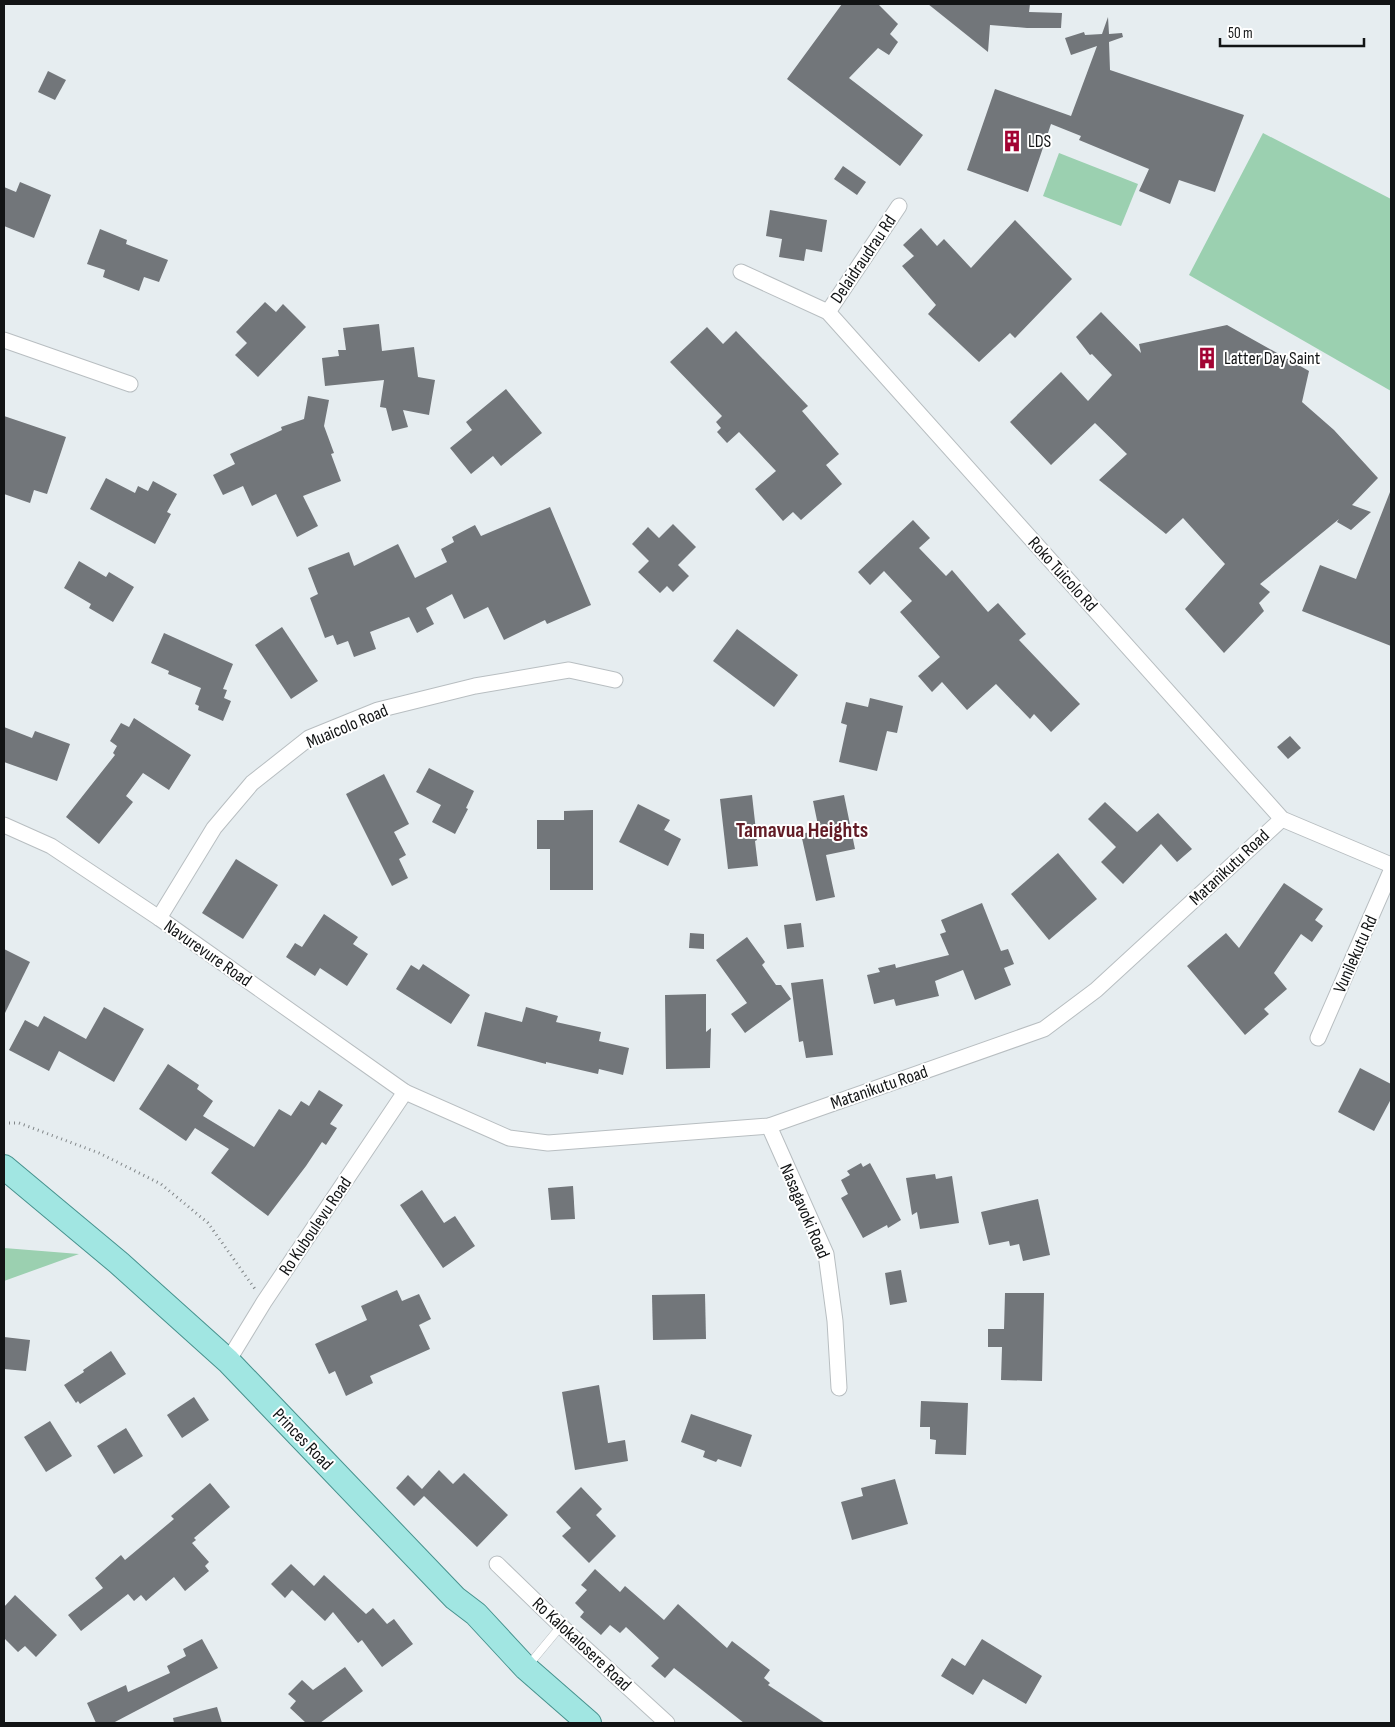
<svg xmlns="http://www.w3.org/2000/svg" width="1395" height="1727" font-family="'Sofia Sans Condensed',sans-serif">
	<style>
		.green { fill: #9bd0b0 }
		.building { fill: #72767a }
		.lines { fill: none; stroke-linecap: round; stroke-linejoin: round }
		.service-casing { stroke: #b8bec1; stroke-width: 9 }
		.minor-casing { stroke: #b8bec1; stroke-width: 17 }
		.primary-casing { stroke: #47928e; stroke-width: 26 }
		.path { stroke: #818688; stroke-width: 3; stroke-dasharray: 1 4; stroke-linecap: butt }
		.service { stroke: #fff; stroke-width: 8 }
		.minor { stroke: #fff; stroke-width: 15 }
		.primary { stroke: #a1e6e2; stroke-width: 24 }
		.labels { text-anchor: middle; stroke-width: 4; stroke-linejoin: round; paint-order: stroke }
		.poi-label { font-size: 18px; fill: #121415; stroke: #fff; text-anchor: start }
		.street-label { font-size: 18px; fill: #121415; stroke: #fff }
		.district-label { font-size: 22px; font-weight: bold; fill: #621c26; stroke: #fff }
	</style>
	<rect width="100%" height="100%" fill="#e6edf0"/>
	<g class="green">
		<path d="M1263,133L1391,199V391L1189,275Z"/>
		<path d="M1059,153L1138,184L1121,226L1043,196Z"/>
		<path d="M4,1248L79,1254L4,1281Z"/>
	</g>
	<g class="building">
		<path d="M842,4H878L898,24L890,34L898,42L889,55L878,48L849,78L923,135L900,166L787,79Z"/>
		<path d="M928,4H1030L1029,12L1062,13L1061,28H1027L990,25L988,52Z"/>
		<path d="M1108,17L1109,34L1122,33L1123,37L1109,42L1110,70L1244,115L1215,192L1179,180L1170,204L1139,191L1149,169L1079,140L1081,136L1051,124L1028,192L967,170L995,89L1071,116L1097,46L1071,55L1065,38L1084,32L1085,35L1102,34Z"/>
		<path d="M48,71L66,80L55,100L38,92Z"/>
		<path d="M843,166L866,182L857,195L834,179Z"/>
		<path d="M20,182L51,195L34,238L4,226V187L16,192Z"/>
		<path d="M770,210L827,220L822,252L806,249L804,261L779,257L782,239L766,236Z"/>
		<path d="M1015,220L1072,279L1015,338L1010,333L979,362L928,314L936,305L902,266L914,256L903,245L921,228L937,246L944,239L971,268Z"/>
		<path d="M100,229L127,240L126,244L168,260L159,282L144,277L139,291L103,277L105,270L87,264Z"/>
		<path d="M265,302L276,312L283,304L306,327L258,377L235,355L247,343L236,332Z"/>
		<path d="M1101,312L1141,353L1139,344L1227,325L1309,371L1302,402L1334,430L1378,478L1352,505L1371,512L1351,530L1337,522L1339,519L1260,584L1270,592L1259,603L1264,611L1224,653L1185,609L1225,564L1183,518L1166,534L1099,480L1127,454L1095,423L1051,465L1010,422L1061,372L1088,401L1112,375L1092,354L1090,355L1076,337Z"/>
		<path d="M379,324L382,351L414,347L418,377L435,380L429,415L403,410L408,427L392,431L386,408L380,407L384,380L325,386L322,358L339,356L338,350H346L343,328Z"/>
		<path d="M707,327L723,344L736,331L808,406L802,411L839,454L826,465L842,484L801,520L793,512L783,521L755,489L776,471L739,432L727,443L717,432L721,428L716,422L722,416L670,362Z"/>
		<path d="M506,389L542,433L501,466L493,456L471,474L450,448L472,430L466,422Z"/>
		<path d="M308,396L329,400L324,426L334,453L331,454L341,481L303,496L318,526L297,537L276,494L252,506L243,486L223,495L213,475L235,464L230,454L282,430L281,427L304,419Z"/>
		<path d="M4,416L66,437L47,494L34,490L30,503L4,494Z"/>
		<path d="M106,478L135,493L138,486L148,491L153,481L177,494L167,512L171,514L155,544L90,509Z"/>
		<path d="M1390,492H1391V646L1302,611L1320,565L1356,579Z"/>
		<path d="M550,507L591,605L547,624L545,620L504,640L488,607L464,619L452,594L426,608L434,624L417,633L409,617L370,632L376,649L354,657L348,641L337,645L333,635L325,638L310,598L318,594L308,568L349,552L354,566L398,544L415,578L447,562L441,549L454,542L452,537L475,525L481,536Z"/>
		<path d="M913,520L930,538L919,548L946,576L952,570L988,612L998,603L1026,634L1019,640L1080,704L1051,732L1034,714L1030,719L996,684L967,710L942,682L932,692L918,676L940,657L900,612L912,601L884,571L870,585L858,572Z"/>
		<path d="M673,524L696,547L678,565L689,576L673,592L667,586L660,593L638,572L649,561L632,544L648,527L659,538Z"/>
		<path d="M79,561L106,577L109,572L134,587L113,622L89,608L91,604L64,588Z"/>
		<path d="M282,627L318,681L291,699L255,645Z"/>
		<path d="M737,629L798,675L774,707L713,661Z"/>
		<path d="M164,633L233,664L223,689L227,690L224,698L231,701L223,721L198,710L199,706L195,704L201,688L168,674L169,671L151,663Z"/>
		<path d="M870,698L903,706L897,733L887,731L877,771L839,762L847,725L841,723L846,702L868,707Z"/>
		<path d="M134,718L191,755L169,790L143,773L126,796L133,802L99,844L66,817L115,755L113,753L117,746L110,741L121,723L129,727Z"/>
		<path d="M4,727L32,738L35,731L70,744L57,781L4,762Z"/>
		<path d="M1290,736L1301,748L1288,759L1277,747Z"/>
		<path d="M429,768L474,791L466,808L468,809L455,834L432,822L441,805L416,792Z"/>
		<path d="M384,774L409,824L394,832L406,855L399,859L408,878L392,886L346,794Z"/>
		<path d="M752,795L757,840L755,841L758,866L728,869L720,799Z"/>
		<path d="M844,795L855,849L826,855L835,897L816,901L801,834L819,830L813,801Z"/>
		<path d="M1105,802L1137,832L1158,813L1192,849L1177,862L1161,844L1123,884L1101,862L1116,847L1088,819Z"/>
		<path d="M638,804L670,820L664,830L681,839L668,866L619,842Z"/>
		<path d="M593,810V890H550V849H537V820H564V811Z"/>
		<path d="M1058,853L1097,899L1049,940L1011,894Z"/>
		<path d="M236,859L278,885L243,939L202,913Z"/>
		<path d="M1284,883L1323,909L1315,920L1323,926L1312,942L1301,934L1274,973L1287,989L1264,1009L1269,1014L1245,1035L1187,966L1226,933L1239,948Z"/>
		<path d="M982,903L1001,951L1008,949L1014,964L1004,968L1011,985L975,1000L963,970L935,981L939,996L896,1006L894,999L874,1004L867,975L880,972L878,968L895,964L896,968L949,955L940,934L946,932L941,920Z"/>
		<path d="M324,914L358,937L353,944L368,954L347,986L320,968L315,976L286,957L295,943L302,947Z"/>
		<path d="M801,923L804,947L787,949L784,925Z"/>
		<path d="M690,933L704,934V949L689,948Z"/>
		<path d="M747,937L765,962L762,965L776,985H781L791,999L745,1033L731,1014L747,1003L716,960Z"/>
		<path d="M4,949L30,962L4,1015Z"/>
		<path d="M423,964L470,995L451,1024L396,989L411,965L419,970Z"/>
		<path d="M823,979L833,1055L806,1058L803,1041L799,1042L791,983Z"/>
		<path d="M706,994V1032L711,1028L710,1068L666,1069L665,995Z"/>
		<path d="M104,1007L144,1029L114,1082L59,1051L49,1071L9,1050L25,1020L38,1027L44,1016L86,1039Z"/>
		<path d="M526,1007L558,1016L556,1022L601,1032L599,1041L629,1048L623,1075L599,1069L598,1074L546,1062V1064L477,1046L485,1012L522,1022Z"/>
		<path d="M168,1064L199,1085L197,1089L213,1101L203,1116L254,1147L279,1109L291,1116L301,1101L309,1106L319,1090L343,1105L330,1124L337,1128L326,1145L322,1142L306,1166L268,1216L211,1173L229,1149L195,1128L186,1141L139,1109Z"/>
		<path d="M1360,1068L1391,1084V1099L1374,1131L1338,1112Z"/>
		<path d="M861,1163L863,1167L870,1163L901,1220L888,1228L887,1225L863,1238L841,1198L848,1194L841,1180L850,1175L847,1171Z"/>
		<path d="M935,1174L936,1179L952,1176L959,1223L920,1229L917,1212L912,1215L906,1178Z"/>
		<path d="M573,1186L575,1219L551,1220L548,1188Z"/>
		<path d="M422,1190L444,1223L455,1216L475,1246L443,1268L400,1205Z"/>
		<path d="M1038,1199L1050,1255L1023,1261L1019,1244L1010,1246L1009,1241L989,1245L981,1212Z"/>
		<path d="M901,1270L907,1302L890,1305L885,1273Z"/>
		<path d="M397,1290L402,1301L419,1294L431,1319L419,1325L430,1349L370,1376L373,1383L346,1396L335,1371L329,1374L315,1344L367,1320L361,1306Z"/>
		<path d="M1005,1293H1044L1042,1381L1001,1380L1002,1347H988V1329H1004Z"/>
		<path d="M705,1294L706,1339L653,1340L652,1295Z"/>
		<path d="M4,1337L30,1340L26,1371L4,1369Z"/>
		<path d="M111,1351L126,1374L80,1404L78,1401L76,1403L64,1385L84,1372L83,1370Z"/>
		<path d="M599,1385L608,1443L625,1440L628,1461L575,1470L562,1392Z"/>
		<path d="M194,1397L209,1420L182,1438L167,1415Z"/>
		<path d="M921,1401L968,1403L966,1455L935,1454L936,1440L930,1439V1427H920Z"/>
		<path d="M691,1414L752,1435L741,1467L718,1459L716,1462L703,1457L705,1451L681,1442Z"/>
		<path d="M50,1421L72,1456L46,1472L24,1437Z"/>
		<path d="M126,1428L143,1456L114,1474L97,1446Z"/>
		<path d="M439,1470L453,1484L464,1473L508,1515L477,1547L424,1496L414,1506L396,1488L408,1475L422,1489Z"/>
		<path d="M895,1479L908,1524L852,1540L841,1502L863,1496L861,1488Z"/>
		<path d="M210,1483L230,1507L194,1538L196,1540L192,1543L209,1562L205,1566L209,1571L185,1591L174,1577L146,1601L141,1595L134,1601L128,1594L81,1631L68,1615L103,1588L95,1578L121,1555L125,1560L174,1519L171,1516Z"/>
		<path d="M581,1487L602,1509L596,1515L616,1536L589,1563L562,1536L571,1528L556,1512Z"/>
		<path d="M291,1564L314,1586L324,1575L366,1614L373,1608L387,1624L394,1619L413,1644L382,1667L362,1640L358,1643L333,1612L325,1621L292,1590L285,1598L271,1584Z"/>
		<path d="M595,1569L620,1592L625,1586L664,1620L678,1604L727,1648L732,1641L770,1670L764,1678L770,1683L768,1685L825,1723H744L674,1668L665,1678L651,1666L659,1658L626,1627L620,1633L610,1625L601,1635L580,1617L584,1612L575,1603L587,1590L581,1585Z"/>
		<path d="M15,1595L57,1635L36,1657L25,1646L18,1652L4,1638V1607Z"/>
		<path d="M202,1639L218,1668L113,1723H96L87,1703L126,1685L128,1692L170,1673L167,1666L186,1656L183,1649Z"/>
		<path d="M982,1639L1042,1676L1026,1704L983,1679L973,1695L941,1676L952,1658L965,1666Z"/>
		<path d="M345,1667L363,1691L320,1723H306L290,1708L296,1701L288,1694L302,1680L313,1690Z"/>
		<path d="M217,1707L222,1723H174L173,1718Z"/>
	</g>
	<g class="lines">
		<g class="service-casing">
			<path id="service" d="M527,1667L561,1626"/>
		</g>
		<g class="minor-casing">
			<g id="minor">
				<path d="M741,272L828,312L1282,819L1391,865"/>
				<path d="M828,312L899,206"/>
				<path d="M4,340L130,384"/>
				<path d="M4,825L51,846L159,918L405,1092L509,1138L548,1143L769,1126L1044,1029L1096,990L1282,819"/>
				<path d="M159,918L214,828L252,783L309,738L378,710L475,686L569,670L615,680"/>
				<path d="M1318,1038L1391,871"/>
				<path d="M769,1126L826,1254L835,1321L839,1388"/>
				<path d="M228,1361L264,1302L405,1092"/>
				<path d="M497,1564L561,1626L667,1723"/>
			</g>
		</g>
		<g class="primary-casing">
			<path id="primary" d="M4,1167L119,1263L228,1361L455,1598L476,1614L526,1668L589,1723"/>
		</g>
		<path class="path" d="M4,1123H19L99,1153L161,1184L208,1223L255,1289"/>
		<use href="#service" class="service"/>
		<use href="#minor" class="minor"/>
		<use href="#primary" class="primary"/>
	</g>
	<defs>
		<g id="building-bare" transform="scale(1.725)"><path d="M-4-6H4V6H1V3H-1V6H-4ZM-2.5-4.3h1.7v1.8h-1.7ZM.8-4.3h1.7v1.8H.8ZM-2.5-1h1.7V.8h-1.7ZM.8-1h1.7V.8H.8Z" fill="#a20333" stroke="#fff" stroke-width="2.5" paint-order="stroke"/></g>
	</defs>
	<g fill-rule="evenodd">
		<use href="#building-bare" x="1012" y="141"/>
		<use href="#building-bare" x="1207" y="358"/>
	</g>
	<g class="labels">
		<g class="poi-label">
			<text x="1028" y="147">LDS</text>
			<text x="1224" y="364">Latter Day Saint</text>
		</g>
		<g class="street-label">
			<text transform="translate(863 259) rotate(-56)" y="6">Delaidraudrau Rd</text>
			<text transform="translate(1063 574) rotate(48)" y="6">Roko Tuicolo Rd</text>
			<text transform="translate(347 726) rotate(-23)" y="6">Muaicolo Road</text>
			<text transform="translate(1229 867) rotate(-43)" y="6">Matanikutu Road</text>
			<text transform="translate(208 953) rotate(35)" y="6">Navurevure Road</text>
			<text transform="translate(1355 954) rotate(-66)" y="6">Vunilekutu Rd</text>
			<text transform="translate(879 1087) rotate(-19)" y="6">Matanikutu Road</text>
			<text transform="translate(805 1211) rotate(67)" y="6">Nasagavoki Road</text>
			<text transform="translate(315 1226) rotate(-56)" y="6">Ro Kuboulevu Road</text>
			<text transform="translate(303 1439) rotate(46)" y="6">Princes Road</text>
			<text transform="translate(582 1644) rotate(43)" y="6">Ro Kalokalosere Road</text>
		</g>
		<g class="district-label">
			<text x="802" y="837">Tamavua Heights</text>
		</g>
	</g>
	<rect width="1395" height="1727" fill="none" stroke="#121415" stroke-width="10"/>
	<path d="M1220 38v8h144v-8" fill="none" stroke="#121415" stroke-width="2.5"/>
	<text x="1228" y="38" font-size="15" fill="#121415" stroke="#ffffff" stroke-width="4" paint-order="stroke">50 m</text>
</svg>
